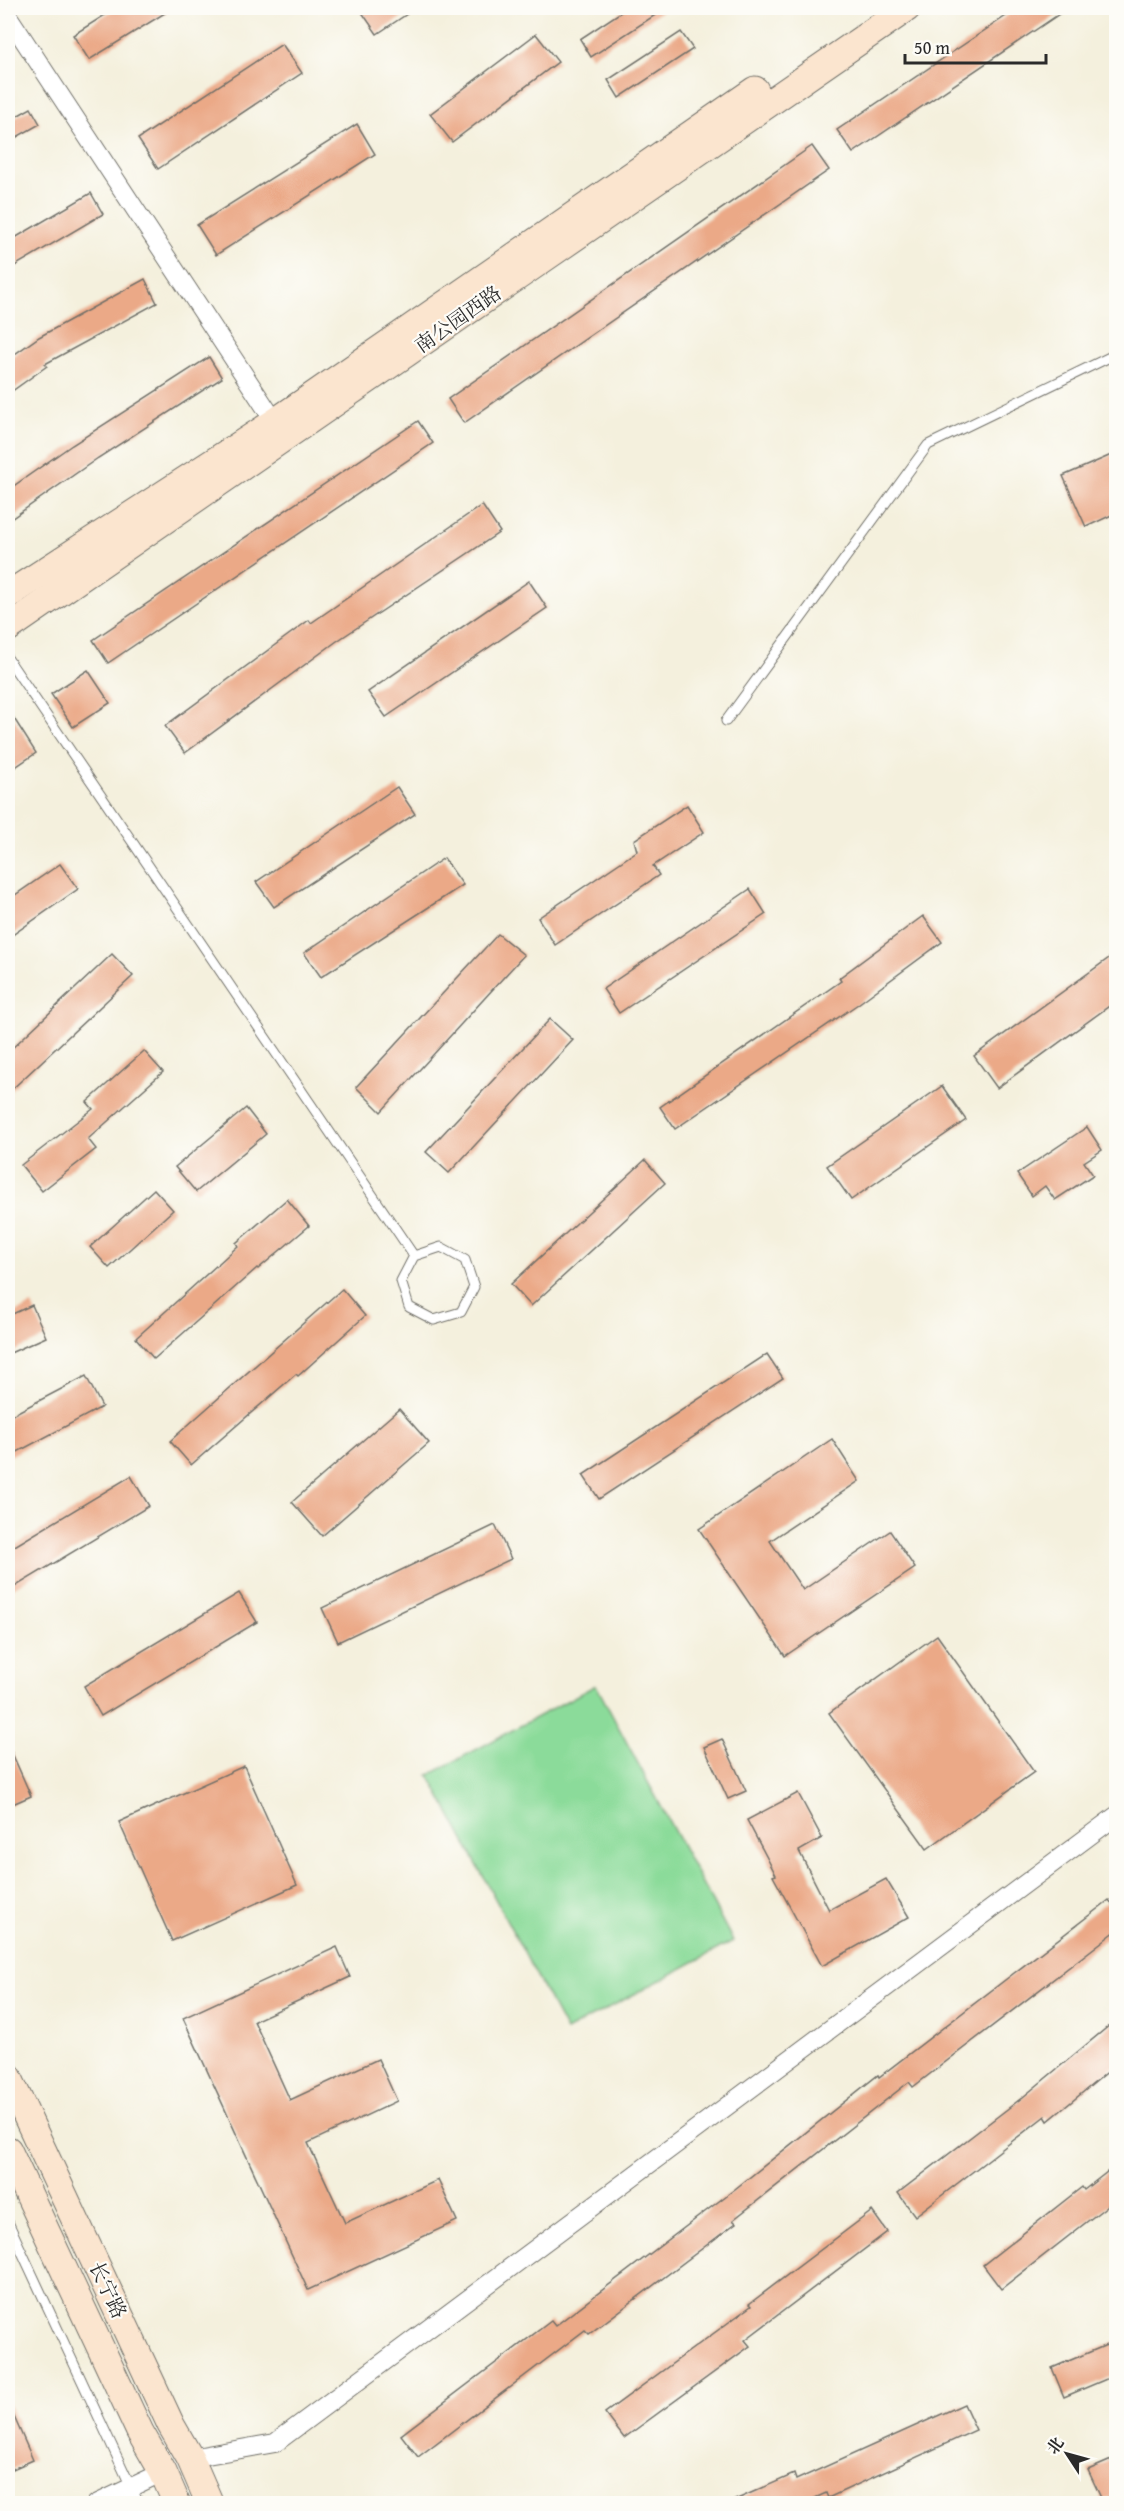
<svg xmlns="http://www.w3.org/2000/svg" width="1124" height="2511" font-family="'Gentium Book Plus','Noto Serif SC',serif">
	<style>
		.green { fill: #8bdb9a; stroke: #5b8362; stroke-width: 1.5 }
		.building { fill: #eba987 }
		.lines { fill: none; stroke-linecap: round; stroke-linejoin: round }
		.lane-casing { stroke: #717069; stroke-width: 11 }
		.street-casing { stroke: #717069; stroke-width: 20 }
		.secondary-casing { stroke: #717069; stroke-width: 29 }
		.lane { stroke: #fff; stroke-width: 9 }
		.street { stroke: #fff; stroke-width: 18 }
		.secondary { stroke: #fbe5cf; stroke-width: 27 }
		.labels { text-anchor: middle; stroke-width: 4.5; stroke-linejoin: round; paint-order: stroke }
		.street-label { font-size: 20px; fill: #2b2b2b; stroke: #fdfcf7 }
	</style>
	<rect width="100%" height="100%" fill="#fdfcf7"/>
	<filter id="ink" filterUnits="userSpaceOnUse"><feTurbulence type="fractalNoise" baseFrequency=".0167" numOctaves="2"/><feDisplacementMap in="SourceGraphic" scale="12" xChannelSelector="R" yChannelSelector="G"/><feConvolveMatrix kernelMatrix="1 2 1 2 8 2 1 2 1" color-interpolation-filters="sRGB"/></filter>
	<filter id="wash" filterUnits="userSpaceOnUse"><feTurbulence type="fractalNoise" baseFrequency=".008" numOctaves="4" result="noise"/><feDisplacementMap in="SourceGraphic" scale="24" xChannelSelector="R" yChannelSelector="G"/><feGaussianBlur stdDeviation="1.35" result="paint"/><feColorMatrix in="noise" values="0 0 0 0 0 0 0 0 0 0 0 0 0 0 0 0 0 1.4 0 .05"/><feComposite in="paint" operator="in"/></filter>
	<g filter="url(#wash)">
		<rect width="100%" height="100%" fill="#f4f0dd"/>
		<path class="green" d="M596,1685L733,1941L566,2031L429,1775Z"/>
		<g id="blocks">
			<g class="building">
				<path d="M116,8H173L89,60L73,35Z"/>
				<path d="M359,8H416L377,34Z"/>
				<path d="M627,8H666L591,57L580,39Z"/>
				<path d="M1018,8H1068L853,153L837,130Z"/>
				<path d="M681,32L693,49L619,98L608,80Z"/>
				<path d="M536,34L558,62L452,142L430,114Z"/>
				<path d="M282,44L302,73L158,169L138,139Z"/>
				<path d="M31,108L40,124L8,142V121Z"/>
				<path d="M357,124L375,154L216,255L197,225Z"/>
				<path d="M812,146L829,170L464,423L448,399Z"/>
				<path d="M91,193L103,214L8,270V242Z"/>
				<path d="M145,279L157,303L45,364L47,366L8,394V359L39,337Z"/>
				<path d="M209,357L222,378L98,458L8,521V490L72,445Z"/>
				<path d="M418,421L433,443L108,663L93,640Z"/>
				<path d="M1116,453V513L1086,527L1063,476Z"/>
				<path d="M482,505L500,532L337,641L185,753L165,726L309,620L311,623Z"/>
				<path d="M529,581L547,608L386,717L368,692Z"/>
				<path d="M88,670L110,703L73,727L51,694Z"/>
				<path d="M8,709L36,753L8,772Z"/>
				<path d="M397,787L415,814L274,907L256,882Z"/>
				<path d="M687,805L704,832L653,866L659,875L555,945L538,918L637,851L634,840Z"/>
				<path d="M444,858L463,885L321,977L304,953Z"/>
				<path d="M60,864L78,889L8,938V900Z"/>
				<path d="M750,889L766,914L619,1013L603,989Z"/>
				<path d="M923,916L942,942L858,1004L675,1129L660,1107L841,981L839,978Z"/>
				<path d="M498,934L524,955L381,1112L356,1087Z"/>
				<path d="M1116,953V1001L997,1088L974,1056Z"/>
				<path d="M112,954L133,976L8,1093V1052Z"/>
				<path d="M550,1019L573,1040L449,1173L426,1152Z"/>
				<path d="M144,1051L163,1072L88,1139L96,1149L42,1191L21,1165L93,1109L87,1102Z"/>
				<path d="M942,1086L966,1120L851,1200L827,1166Z"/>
				<path d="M246,1108L266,1134L196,1192L175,1167Z"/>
				<path d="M1087,1127L1102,1150L1084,1162L1093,1175L1055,1200L1045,1186L1032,1196L1017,1174Z"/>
				<path d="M645,1160L665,1183L531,1306L511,1284Z"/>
				<path d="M154,1189L173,1210L109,1268L90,1247Z"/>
				<path d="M287,1199L309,1226L258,1269L257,1268L154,1359L136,1338L238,1246L236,1243Z"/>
				<path d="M342,1289L365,1316L298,1376L296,1374L191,1465L170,1441Z"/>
				<path d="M32,1305L46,1337L8,1354V1316Z"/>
				<path d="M767,1354L783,1378L599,1499L583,1475Z"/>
				<path d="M86,1376L102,1407L8,1457V1417Z"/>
				<path d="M399,1409L429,1443L322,1536L292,1502Z"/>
				<path d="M832,1439L859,1481L770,1541L803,1590L890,1531L915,1568L785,1656L699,1529Z"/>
				<path d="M131,1476L149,1506L8,1591V1550Z"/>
				<path d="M495,1525L511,1559L338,1642L322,1608Z"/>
				<path d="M239,1593L257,1622L101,1716L84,1686Z"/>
				<path d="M937,1635L1034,1772L927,1849L829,1713Z"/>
				<path d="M722,1739L746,1791L728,1799L704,1747Z"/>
				<path d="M8,1744L31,1796L8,1806Z"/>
				<path d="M244,1766L297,1885L172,1941L119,1822Z"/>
				<path d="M798,1793L822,1838L799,1851L829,1910L886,1879L909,1917L822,1966L773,1876L776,1875L747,1820Z"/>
				<path d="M1109,1900L1116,1909V1931L913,2087L909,2082L733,2220L736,2223L589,2334L585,2330L418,2457L401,2435L551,2321L555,2326L735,2189L878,2075L879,2077Z"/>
				<path d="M337,1947L350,1977L254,2021L290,2100L378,2059L397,2101L308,2143L345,2223L438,2180L457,2221L308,2290L183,2018Z"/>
				<path d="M1116,2020V2065L1048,2121L1045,2116L915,2216L898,2193L1023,2097Z"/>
				<path d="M1116,2165V2199L1001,2289L983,2265L1082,2187L1084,2190Z"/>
				<path d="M872,2211L887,2232L745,2340L750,2346L624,2438L605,2413L751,2306L749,2304Z"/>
				<path d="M1116,2341V2375L1064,2397L1052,2368Z"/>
				<path d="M8,2403L33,2460L8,2471Z"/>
				<path d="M964,2404L976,2430L828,2498L826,2493L802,2504H726L794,2474L796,2480Z"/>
				<path d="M1116,2458V2494L1102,2500L1088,2470Z"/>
			</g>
		</g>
	</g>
	<g filter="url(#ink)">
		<use href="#blocks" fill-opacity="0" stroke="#717069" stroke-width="1.5"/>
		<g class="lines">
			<g class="lane-casing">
				<g id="lane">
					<path d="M8,659L414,1256"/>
					<path d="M726,721L928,445L1116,354"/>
					<path d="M441,1247L465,1260L474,1287L461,1312L434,1320L409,1307L401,1281L414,1256Z"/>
					<path d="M8,2222L139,2504"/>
				</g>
			</g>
			<g class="street-casing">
				<g id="street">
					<path d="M8,16L275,422"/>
					<path d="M190,2458L275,2443L1116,1816"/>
					<path d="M96,2504L163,2472"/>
				</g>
			</g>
			<g class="secondary-casing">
				<g id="secondary">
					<path d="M8,595L275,422L755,90"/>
					<path d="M8,628L907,8"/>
					<path d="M8,2076L171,2425L190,2458L210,2504"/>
					<path d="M8,2150L140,2432L163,2472L177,2504"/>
				</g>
			</g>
			<use href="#lane" class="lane"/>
			<use href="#street" class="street"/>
			<use href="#secondary" class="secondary"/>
		</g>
	</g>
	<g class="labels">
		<g class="street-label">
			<text transform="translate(458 319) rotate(-35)" y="7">南公园西路</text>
			<text transform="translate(108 2290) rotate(65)" y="7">长宁路</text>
		</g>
	</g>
	<rect width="1124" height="2511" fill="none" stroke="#fdfcf7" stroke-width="30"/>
	<g transform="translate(1067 2454) rotate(306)" stroke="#fdfcf7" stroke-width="4.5" paint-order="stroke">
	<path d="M0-4.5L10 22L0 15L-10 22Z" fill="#2b2b2b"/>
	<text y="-9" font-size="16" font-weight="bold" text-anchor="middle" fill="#2b2b2b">北</text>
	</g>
	<path d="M905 54v9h141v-9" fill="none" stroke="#2b2b2b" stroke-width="3"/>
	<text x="914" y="54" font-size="18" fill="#2b2b2b" stroke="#fdfcf7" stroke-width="4.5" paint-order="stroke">50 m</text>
</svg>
